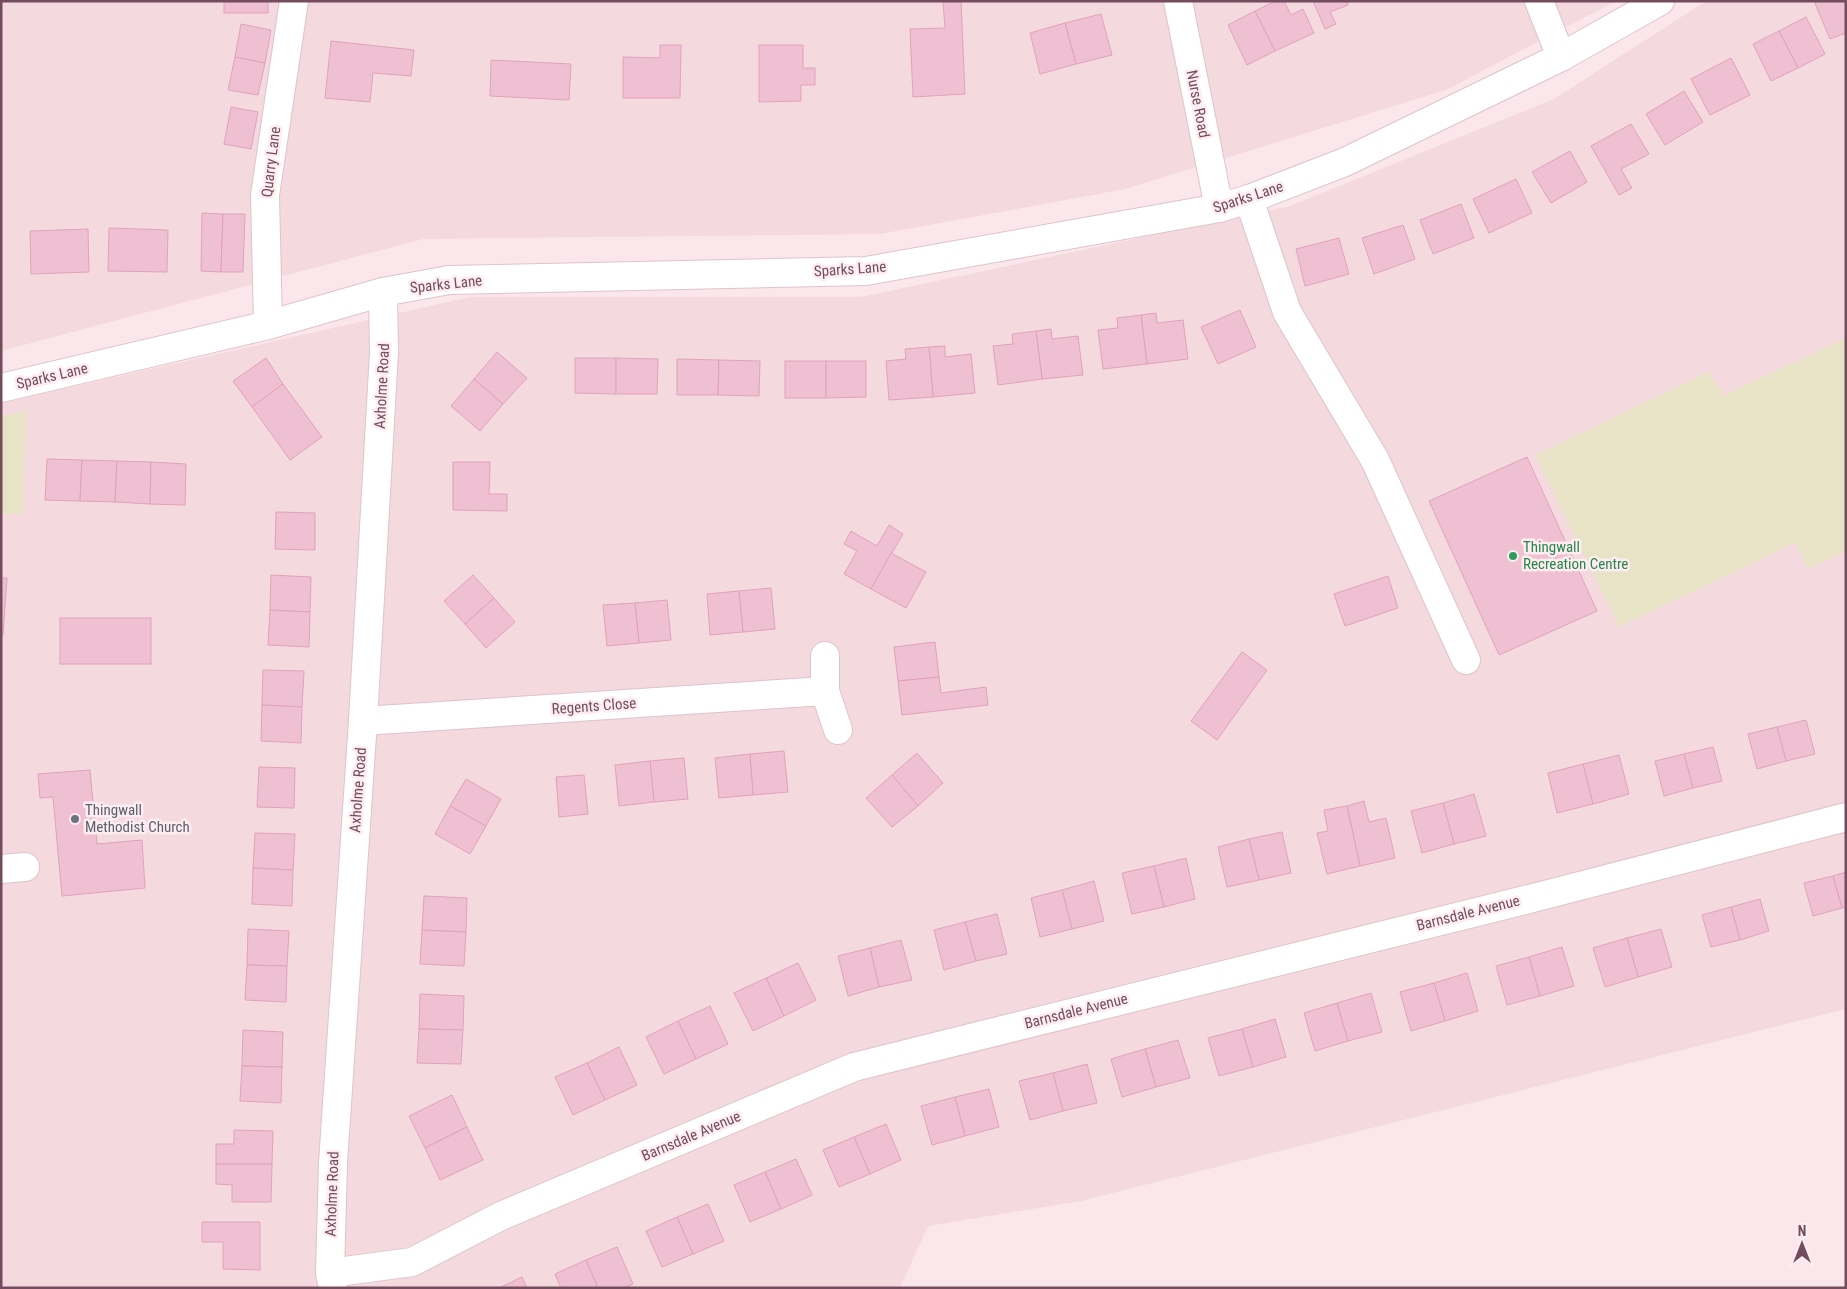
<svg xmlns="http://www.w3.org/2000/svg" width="1847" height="1289" font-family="'Roboto Condensed',sans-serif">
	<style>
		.residential { fill: #f4d9df }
		.green { fill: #e8e2c6 }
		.building { fill: #efc0d2; stroke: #e1a2bb }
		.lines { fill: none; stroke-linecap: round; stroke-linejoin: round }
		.minor-casing { stroke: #dfc3cc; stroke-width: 30 }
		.minor { stroke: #fff; stroke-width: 28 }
		.leisure-dot { fill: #2e9e5b; stroke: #feedf0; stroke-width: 2 }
		.worship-dot { fill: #6b7280; stroke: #feedf0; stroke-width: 2 }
		.labels { text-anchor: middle; stroke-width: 5; stroke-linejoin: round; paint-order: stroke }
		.street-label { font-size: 15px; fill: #734d5d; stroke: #feedf0 }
		.leisure-label { font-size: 15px; fill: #27864d; stroke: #feedf0; text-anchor: start }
		.worship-label { font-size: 15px; fill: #5b616d; stroke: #feedf0; text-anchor: start }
	</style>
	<rect width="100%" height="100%" fill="#fbe7eb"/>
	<g class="residential">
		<path d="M1,1H1616L1446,90L1125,189L880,234L423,239L1,351Z"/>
		<path d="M1706,1H1846V1009L1081,1201L928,1226L900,1288H1V403L470,297H861L1290,206L1554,99Z"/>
	</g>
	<g class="green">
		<path d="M1846,338V551L1808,569L1795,543L1619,627L1535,455L1708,372L1724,395Z"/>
		<path d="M26,411L23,514H1V416Z"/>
	</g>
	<g class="building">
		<rect x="224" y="1" width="44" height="12"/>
		<path d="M943,1H961L965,94L913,97L910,29L945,28Z"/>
		<path d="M1276,1H1284L1291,15L1303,9L1314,33L1275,51L1255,11Z"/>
		<path d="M1313,1H1347L1348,5L1330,12L1336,24L1325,29Z"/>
		<path d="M1814,1H1846V33L1830,39Z"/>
		<path d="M1255,11L1275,51L1247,65L1228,25Z"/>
		<path d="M1101,14L1112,55L1076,64L1065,23Z"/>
		<path d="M1806,17L1825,54L1798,68L1779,31Z"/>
		<path d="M1065,23L1076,64L1040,74L1030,33Z"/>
		<path d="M241,24L271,30L265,63L235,57Z"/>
		<path d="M1779,31L1798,68L1771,81L1753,44Z"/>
		<path d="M331,41L414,50L411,76L373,73L370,102L325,98Z"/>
		<path d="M660,45H681L680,98H623V57L660,58Z"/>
		<path d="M759,45H803V68H815V85H801V101L759,102Z"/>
		<path d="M235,57L265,63L258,95L228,90Z"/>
		<path d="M1731,58L1750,95L1710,115L1691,79Z"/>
		<path d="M491,60L571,64L569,100L490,96Z"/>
		<path d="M1684,91L1703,122L1665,145L1646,114Z"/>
		<path d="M231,107L258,112L251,149L224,144Z"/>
		<path d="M1631,124L1649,154L1621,169L1632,188L1619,195L1591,146Z"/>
		<path d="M1570,151L1587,182L1551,203L1532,172Z"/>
		<path d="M1516,179L1532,213L1489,233L1473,199Z"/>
		<path d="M1461,204L1474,238L1433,254L1420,220Z"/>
		<path d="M202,213L223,214L221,272L201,271Z"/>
		<path d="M223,214H245L243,272H221Z"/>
		<path d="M1403,225L1415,259L1374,274L1362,238Z"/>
		<path d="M109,228L168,230L167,272L108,271Z"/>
		<path d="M88,229L89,272L31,274L30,231Z"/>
		<path d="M1339,238L1349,274L1305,286L1296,249Z"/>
		<path d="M1240,310L1256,347L1218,364L1201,327Z"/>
		<path d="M1156,313L1157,323L1183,320L1188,359L1147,364L1141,315Z"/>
		<path d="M1141,315L1147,364L1103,369L1098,330L1118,328L1117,318Z"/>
		<path d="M1051,329L1052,339L1078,336L1083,375L1042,379L1036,331Z"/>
		<path d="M1036,331L1042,379L998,385L993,346L1013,344L1012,334Z"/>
		<path d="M945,346V357L971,354L975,393L933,397L929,347Z"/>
		<path d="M929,347L933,397L889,400L886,361L906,359L905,349Z"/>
		<path d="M497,352L527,378L503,404L474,379Z"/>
		<path d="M266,358L283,384L252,407L233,381Z"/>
		<path d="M575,358H616V394L575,393Z"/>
		<path d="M616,358L658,359L657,394H616Z"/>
		<path d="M677,359L719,360L718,395H677Z"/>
		<path d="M719,360L760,361L759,396L718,395Z"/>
		<rect x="785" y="361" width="41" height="37"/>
		<path d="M826,361H866V397L826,398Z"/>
		<path d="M474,379L503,404L480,431L451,406Z"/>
		<path d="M283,384L322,437L290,460L252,407Z"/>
		<path d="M1527,457L1597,611L1499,655L1429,501Z"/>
		<path d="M47,459L82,460L80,501L45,500Z"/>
		<path d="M82,460L117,461L115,502L80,501Z"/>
		<path d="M117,461L151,462L150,504L115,502Z"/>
		<path d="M151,462L186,464L185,505L150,504Z"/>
		<path d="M453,462H490L489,494H507V511L453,510Z"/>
		<path d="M276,512L315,513V550L275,549Z"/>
		<path d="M889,525L903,534L871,589L844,574L857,551L844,544L851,531L877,546Z"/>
		<path d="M891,553L926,572L906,608L871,589Z"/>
		<path d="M271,575L311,577L310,612L270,610Z"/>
		<path d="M473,575L494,598L465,624L444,601Z"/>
		<path d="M1388,576L1398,608L1345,626L1334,594Z"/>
		<path d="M1,578H7L3,635H1Z"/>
		<path d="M771,588L775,629L743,632L739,591Z"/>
		<path d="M739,591L743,632L710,635L707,594Z"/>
		<path d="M494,598L515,622L486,648L465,624Z"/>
		<path d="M667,600L671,640L639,643L635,603Z"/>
		<path d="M635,603L639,643L607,646L603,605Z"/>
		<path d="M270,610L310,612L309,647L268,645Z"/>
		<rect x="60" y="618" width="91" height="46"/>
		<path d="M935,642L939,677L898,681L894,647Z"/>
		<path d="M1242,652L1267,670L1217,740L1191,721Z"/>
		<path d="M263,670L304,671L302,707L262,705Z"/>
		<path d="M939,677L941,693L986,687L988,705L902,715L898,681Z"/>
		<path d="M262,705L302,707L301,743L261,741Z"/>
		<path d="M1806,720L1815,754L1786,761L1777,727Z"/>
		<path d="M1777,727L1786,761L1757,769L1748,734Z"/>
		<path d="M1713,747L1722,781L1693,788L1684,754Z"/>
		<path d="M784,751L788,792L753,795L750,754Z"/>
		<path d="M917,753L943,783L918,806L892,775Z"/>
		<path d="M750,754L753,795L719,798L715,758Z"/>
		<path d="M1684,754L1693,788L1664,796L1655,761Z"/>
		<path d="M1619,755L1629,794L1593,804L1583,764Z"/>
		<path d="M684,758L688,799L654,802L650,761Z"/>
		<path d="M650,761L654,802L619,806L615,765Z"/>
		<path d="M1583,764L1593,804L1557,813L1548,773Z"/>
		<path d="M259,767L295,768L294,808L257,807Z"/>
		<path d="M90,770L97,844L142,840L145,888L62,896L53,797L40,798L38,774Z"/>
		<path d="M584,775L588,814L559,817L556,777Z"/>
		<path d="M892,775L918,806L892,827L866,798Z"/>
		<path d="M466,779L501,799L486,826L450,806Z"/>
		<path d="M1474,794L1486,836L1454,844L1443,803Z"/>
		<path d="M1364,801L1369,822L1386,818L1395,858L1360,866L1347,806Z"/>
		<path d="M1443,803L1454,844L1422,853L1411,811Z"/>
		<path d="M450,806L486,826L470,854L435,834Z"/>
		<path d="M1347,806L1360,866L1327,874L1317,833L1328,831L1324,810Z"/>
		<path d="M1282,832L1291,873L1259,880L1249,839Z"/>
		<path d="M255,833L295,834L293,870L253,868Z"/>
		<path d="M1249,839L1259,880L1227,887L1218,847Z"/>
		<path d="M1186,858L1195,899L1164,907L1154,866Z"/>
		<path d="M1154,866L1164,907L1132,914L1122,873Z"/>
		<path d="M253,868L293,870L292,906L252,904Z"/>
		<path d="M1846,872V907L1842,908L1833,876Z"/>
		<path d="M1833,876L1842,908L1813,916L1804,883Z"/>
		<path d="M1094,881L1104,921L1072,929L1062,890Z"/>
		<path d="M1062,890L1072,929L1040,937L1031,898Z"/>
		<path d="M424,896L467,898L466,932L422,930Z"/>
		<path d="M1760,899L1769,931L1740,940L1731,907Z"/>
		<path d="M1731,907L1740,940L1711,947L1702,915Z"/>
		<path d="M997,914L1007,954L976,961L965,922Z"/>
		<path d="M965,922L976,961L944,970L934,930Z"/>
		<path d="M248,929L289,931L287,966L247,965Z"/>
		<path d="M1661,929L1672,967L1638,977L1627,938Z"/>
		<path d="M422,930L466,932L464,966L420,964Z"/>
		<path d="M1627,938L1638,977L1605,987L1593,948Z"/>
		<path d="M901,940L912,980L879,987L870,948Z"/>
		<path d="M1562,947L1574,986L1540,996L1529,957Z"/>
		<path d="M870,948L879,987L848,996L838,956Z"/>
		<path d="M1529,957L1540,996L1507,1005L1496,966Z"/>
		<path d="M798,963L816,1000L784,1016L766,978Z"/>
		<path d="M247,965L287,966L286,1002L245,1000Z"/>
		<path d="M1467,973L1478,1011L1445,1021L1434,983Z"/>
		<path d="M766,978L784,1016L753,1031L734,993Z"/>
		<path d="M1434,983L1445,1021L1411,1031L1400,992Z"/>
		<path d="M1371,993L1382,1032L1348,1041L1337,1003Z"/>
		<path d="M420,994L464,996L463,1030L419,1029Z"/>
		<path d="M1337,1003L1348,1041L1315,1051L1304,1013Z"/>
		<path d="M710,1006L728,1044L696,1059L678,1021Z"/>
		<path d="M1275,1019L1286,1057L1253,1067L1242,1029Z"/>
		<path d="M678,1021L696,1059L664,1074L646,1037Z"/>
		<path d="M419,1029L463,1030L461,1064L417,1063Z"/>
		<path d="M1242,1029L1253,1067L1219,1076L1208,1038Z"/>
		<path d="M243,1030L283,1032L282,1067L242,1066Z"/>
		<path d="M1178,1040L1190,1078L1156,1087L1145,1049Z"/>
		<path d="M619,1047L637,1085L605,1100L587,1063Z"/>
		<path d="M1145,1049L1156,1087L1122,1097L1111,1059Z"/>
		<path d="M587,1063L605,1100L573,1115L555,1077Z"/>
		<path d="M1087,1064L1097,1103L1063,1111L1053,1073Z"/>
		<path d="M242,1066L282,1067L281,1103L240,1101Z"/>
		<path d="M1053,1073L1063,1111L1030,1120L1019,1081Z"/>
		<path d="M989,1089L999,1127L965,1136L955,1097Z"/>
		<path d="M452,1095L467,1127L425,1148L409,1116Z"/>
		<path d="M955,1097L965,1136L932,1145L921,1106Z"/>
		<path d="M886,1124L901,1160L870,1174L854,1137Z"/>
		<path d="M467,1127L483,1160L440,1180L425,1148Z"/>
		<path d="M234,1130L273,1131L272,1164H216V1144H234Z"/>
		<path d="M854,1137L870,1174L839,1187L823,1150Z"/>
		<path d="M796,1159L812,1195L781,1209L765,1172Z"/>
		<path d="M216,1164H272L271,1202H232V1185L216,1184Z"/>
		<path d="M765,1172L781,1209L750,1222L734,1185Z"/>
		<path d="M708,1204L724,1241L693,1254L677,1217Z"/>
		<path d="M677,1217L693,1254L662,1267L646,1231Z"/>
		<path d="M202,1222H260V1270L223,1269V1242H202Z"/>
		<path d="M617,1247L633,1284L623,1288H598L586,1260Z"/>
		<path d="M586,1260L598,1288H561L555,1274Z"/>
		<path d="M522,1277L527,1288H499Z"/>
	</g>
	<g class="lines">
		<g class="minor-casing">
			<g id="minor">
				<path d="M1178,1L1219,208"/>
				<path d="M1539,1L1561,57"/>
				<path d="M1249,199L1287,312L1375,460L1466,660"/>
				<path d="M268,325L265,195L294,1"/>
				<path d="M1,388L268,325L383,292L449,280L866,271L1219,208L1249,199L1345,162L1561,57L1660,1"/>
				<path d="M825,656V691L838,730"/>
				<path d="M363,721L825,691"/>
				<path d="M1,869L25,867"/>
				<path d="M330,1273L412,1262L501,1216L854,1067L1537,897L1846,817"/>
				<path d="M333,1288L330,1273L333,1163L363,721L384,352L383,292"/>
			</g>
		</g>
		<use href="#minor" class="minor"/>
	</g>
	<circle class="leisure-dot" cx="1513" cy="556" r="5"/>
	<circle class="worship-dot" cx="75" cy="819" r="5"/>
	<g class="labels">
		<g class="street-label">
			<text transform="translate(1198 104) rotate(79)" y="5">Nurse Road</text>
			<text transform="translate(271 162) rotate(-83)" y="5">Quarry Lane</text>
			<text transform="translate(1248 197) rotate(-18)" y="5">Sparks Lane</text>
			<text transform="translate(850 269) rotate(-4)" y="5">Sparks Lane</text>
			<text transform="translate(446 284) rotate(-6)" y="5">Sparks Lane</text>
			<text transform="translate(52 376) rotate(-13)" y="5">Sparks Lane</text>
			<text transform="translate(382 386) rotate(-87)" y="5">Axholme Road</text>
			<text transform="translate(594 706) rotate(-4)" y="5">Regents Close</text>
			<text transform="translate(358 790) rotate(-86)" y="5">Axholme Road</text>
			<text transform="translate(1468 913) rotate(-14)" y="5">Barnsdale Avenue</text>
			<text transform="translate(1076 1011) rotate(-14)" y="5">Barnsdale Avenue</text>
			<text transform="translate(691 1136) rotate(-23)" y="5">Barnsdale Avenue</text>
			<text transform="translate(332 1194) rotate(-88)" y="5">Axholme Road</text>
		</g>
		<g class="leisure-label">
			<text x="1523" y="552">Thingwall<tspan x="1523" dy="17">Recreation Centre</tspan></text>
		</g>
		<g class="worship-label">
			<text x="85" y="815">Thingwall<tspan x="85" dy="17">Methodist Church</tspan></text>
		</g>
	</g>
	<rect width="1847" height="1289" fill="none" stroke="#734d5d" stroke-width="5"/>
	<g transform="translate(1802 1244)" stroke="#feedf0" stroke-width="4" paint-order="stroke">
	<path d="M0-4L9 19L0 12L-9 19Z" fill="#734d5d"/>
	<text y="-8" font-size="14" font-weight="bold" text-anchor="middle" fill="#734d5d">N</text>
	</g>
</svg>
